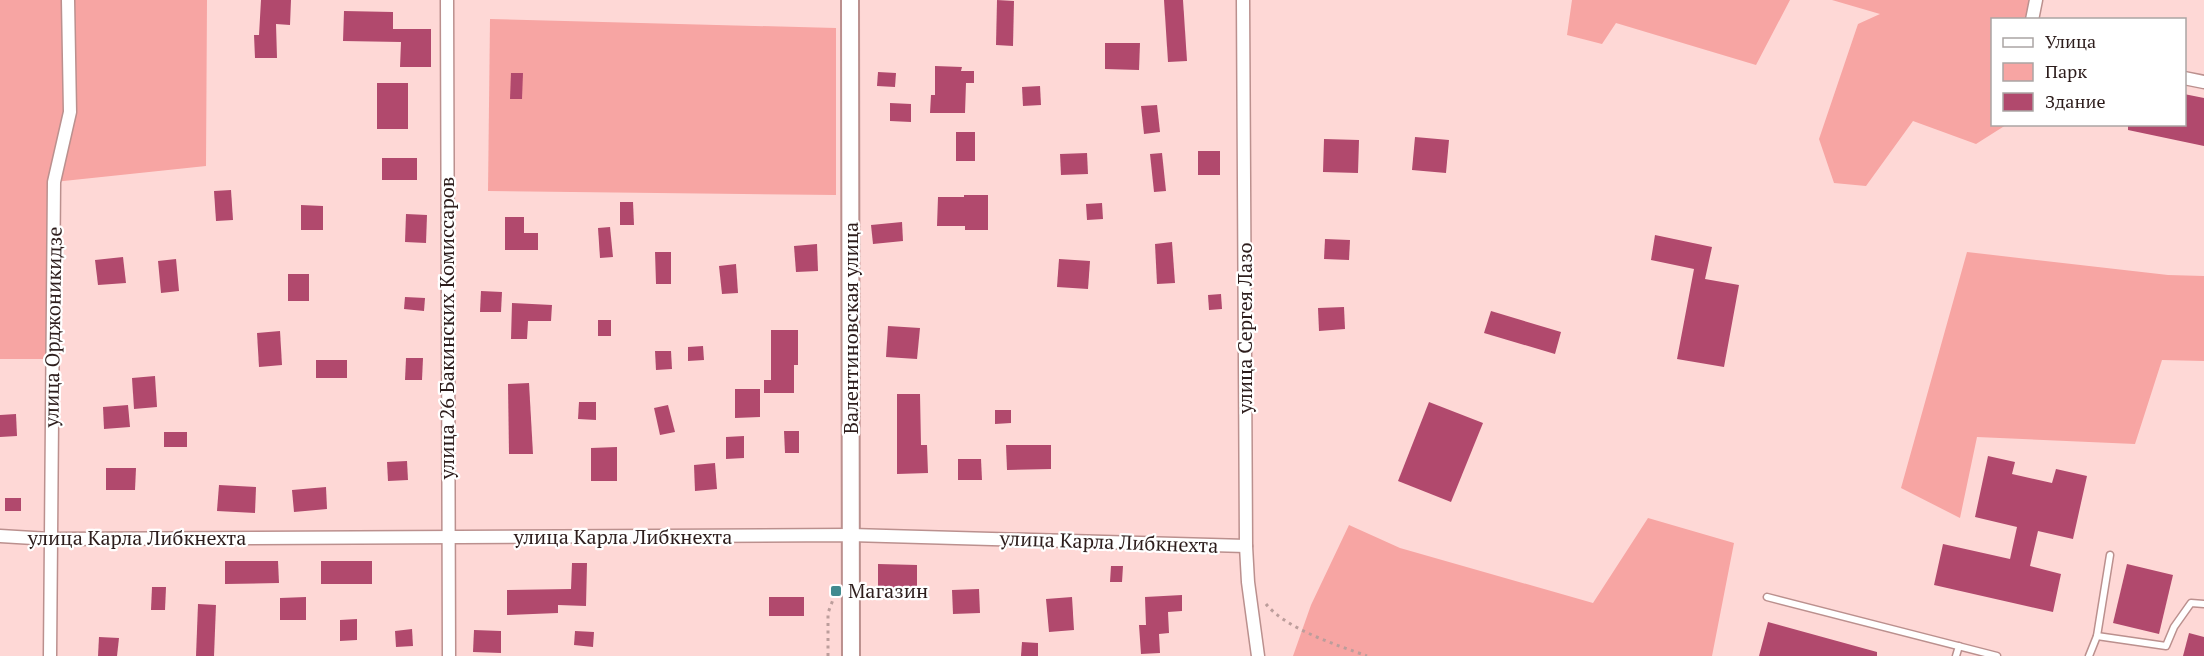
<svg xmlns="http://www.w3.org/2000/svg" width="2204" height="656" font-family="'PT Serif',serif">
	<style>
		.green { fill: #f7a5a3 }
		.building { fill: #b1496d }
		.lines { fill: none; stroke-linecap: round; stroke-linejoin: round }
		.service-casing { stroke: #bb908e; stroke-width: 9 }
		.minor-casing { stroke: #bb908e; stroke-width: 15 }
		.secondary-casing { stroke: #bb908e; stroke-width: 20 }
		.path { stroke: #bc9d9b; stroke-width: 3; stroke-dasharray: 3 4.5; stroke-linecap: butt }
		.service { stroke: #fff; stroke-width: 6 }
		.minor { stroke: #fff; stroke-width: 12 }
		.secondary { stroke: #fff; stroke-width: 16 }
		.poi-dot { fill: #428a8f; stroke: #fff; stroke-width: 2 }
		.labels { text-anchor: middle; stroke-width: 4.5; stroke-linejoin: round; paint-order: stroke }
		.street-label { font-size: 20px; fill: #2d1d1c; stroke: #fff }
		.poi-label { font-size: 20px; fill: #2d1d1c; stroke: #fff; text-anchor: start }
	</style>
	<rect width="100%" height="100%" fill="#fed8d6"/>
	<g class="green">
		<path d="M0,0H207L206,166L54,182L53,359H0Z"/>
		<path d="M1572,0H1790L1756,65L1616,23L1602,44L1567,35Z"/>
		<path d="M1832,0H2029L2025,19L1992,20V124L2006,125L1976,144L1913,121L1866,186L1834,183L1819,139L1858,24L1880,14Z"/>
		<path d="M490,19L836,28V195L488,191Z"/>
		<path d="M1967,252L2168,275L2204,276V361L2162,360L2135,444L1977,437L1960,518L1901,488Z"/>
		<path d="M1648,518L1734,543L1712,656H1293L1311,605L1349,525L1400,548L1593,603Z"/>
	</g>
	<g class="building">
		<path d="M261,0H291L290,25L276,24L277,58H255L254,35H259Z"/>
		<path d="M997,0L1014,1L1013,46L996,45Z"/>
		<path d="M1164,0H1183L1187,61L1168,62Z"/>
		<path d="M344,11L393,12V29H431V67H400L401,42L343,41Z"/>
		<path d="M1105,43H1140L1139,70L1105,69Z"/>
		<path d="M935,66L962,67L961,71H974V83H966L965,113H930L931,95H935Z"/>
		<path d="M878,72L896,73L895,87L877,86Z"/>
		<path d="M511,73H523L522,99H510Z"/>
		<rect x="377" y="83" width="31" height="46"/>
		<path d="M1040,86L1041,105L1023,106L1022,87Z"/>
		<path d="M2184,94L2204,98V146L2128,130V124H2184Z"/>
		<path d="M890,103L911,104V122L890,121Z"/>
		<path d="M1157,105L1160,132L1144,134L1141,106Z"/>
		<rect x="956" y="132" width="19" height="29"/>
		<path d="M1415,137L1449,140L1446,173L1412,170Z"/>
		<path d="M1324,139L1359,140L1358,173L1323,172Z"/>
		<rect x="1198" y="151" width="22" height="24"/>
		<path d="M1087,153L1088,174L1061,175L1060,154Z"/>
		<path d="M1162,153L1166,191L1154,192L1150,154Z"/>
		<rect x="382" y="158" width="35" height="22"/>
		<path d="M231,190L233,220L216,221L214,191Z"/>
		<path d="M964,195H988V230H965V226H937L938,197H964Z"/>
		<path d="M620,202H633L634,225H620Z"/>
		<path d="M1102,203L1103,219L1087,220L1086,204Z"/>
		<path d="M301,205L323,206V230H301Z"/>
		<path d="M406,214L427,215L426,243L405,242Z"/>
		<path d="M505,217H524V233H538V250H505Z"/>
		<path d="M902,222L903,241L873,244L871,225Z"/>
		<path d="M610,227L613,257L600,258L598,228Z"/>
		<path d="M1655,235L1712,247L1705,279L1739,285L1724,367L1677,359L1694,269L1651,260Z"/>
		<path d="M1325,239L1350,240L1349,260L1324,259Z"/>
		<path d="M1172,242L1175,283L1157,284L1155,244Z"/>
		<path d="M817,244L818,271L796,272L794,246Z"/>
		<path d="M655,252H671V284H656Z"/>
		<path d="M123,257L126,283L98,285L95,260Z"/>
		<path d="M176,259L179,291L161,293L158,261Z"/>
		<path d="M1059,259L1090,261L1088,289L1057,287Z"/>
		<path d="M736,264L738,293L722,294L719,266Z"/>
		<rect x="288" y="274" width="21" height="27"/>
		<path d="M481,291L502,292L501,312H480Z"/>
		<path d="M1221,294L1222,309L1209,310L1208,295Z"/>
		<path d="M405,297L425,298L424,311L404,309Z"/>
		<path d="M512,303L552,305L551,321H528L527,339H511Z"/>
		<path d="M1344,307L1345,329L1319,331L1318,308Z"/>
		<path d="M1491,311L1561,332L1555,354L1484,333Z"/>
		<rect x="598" y="320" width="13" height="16"/>
		<path d="M888,326L920,328L917,359L886,357Z"/>
		<path d="M771,330H798V365H794V393H764V380H771Z"/>
		<path d="M280,331L282,365L259,367L257,333Z"/>
		<path d="M703,346L704,360L688,361V347Z"/>
		<path d="M655,351H671L672,369L656,370Z"/>
		<path d="M406,358H423L422,380H405Z"/>
		<rect x="316" y="360" width="31" height="18"/>
		<path d="M155,376L157,407L134,409L132,378Z"/>
		<path d="M529,383L533,454H509L508,384Z"/>
		<path d="M735,389H760V417L735,418Z"/>
		<path d="M897,394H920L921,445H927L928,473L897,474Z"/>
		<path d="M579,402H596V420L578,419Z"/>
		<path d="M1429,402L1483,423L1451,502L1398,481Z"/>
		<path d="M128,405L130,427L104,429L103,407Z"/>
		<path d="M668,405L675,432L660,435L654,408Z"/>
		<path d="M995,410H1011V423L995,424Z"/>
		<path d="M16,414L17,436L0,437V415Z"/>
		<path d="M784,431H799V453H785Z"/>
		<rect x="164" y="432" width="23" height="15"/>
		<path d="M744,436V458L726,459V437Z"/>
		<path d="M1006,445H1051V469L1007,470Z"/>
		<path d="M617,447V481H591V448Z"/>
		<path d="M1988,456L2015,462L2012,474L2052,483L2056,469L2087,476L2073,539L2038,531L2030,566L2061,574L2053,612L1934,585L1943,544L2010,559L2017,527L1975,517Z"/>
		<path d="M958,459H981L982,480H958Z"/>
		<path d="M407,461L408,480L388,481L387,462Z"/>
		<path d="M715,463L717,489L695,491L694,465Z"/>
		<path d="M106,468H136L135,490H106Z"/>
		<path d="M219,485L256,487L255,513L217,511Z"/>
		<path d="M326,487L327,509L294,512L292,490Z"/>
		<rect x="5" y="498" width="16" height="13"/>
		<path d="M225,561H278L279,583L225,584Z"/>
		<rect x="321" y="561" width="51" height="23"/>
		<path d="M572,563H587L586,606L558,605V613L507,615V590L571,589Z"/>
		<path d="M878,564L917,565V589H878Z"/>
		<path d="M2127,564L2173,575L2159,634L2113,623Z"/>
		<path d="M1111,566H1123L1122,582H1110Z"/>
		<path d="M152,587H166L165,610H151Z"/>
		<path d="M979,589L980,613L953,614L952,590Z"/>
		<path d="M1182,595V611L1168,612L1169,633L1159,634L1160,653L1141,654L1139,625H1146L1145,597Z"/>
		<path d="M306,597V620H280V598Z"/>
		<rect x="769" y="597" width="35" height="19"/>
		<path d="M1072,597L1074,630L1049,632L1046,599Z"/>
		<path d="M198,604L216,605L214,656H196Z"/>
		<path d="M357,619V640L340,641V620Z"/>
		<path d="M1768,622L1877,652V656H1759Z"/>
		<path d="M412,629L413,646L396,647L395,631Z"/>
		<path d="M474,630L501,631V653L473,652Z"/>
		<path d="M575,631L594,632L593,647L574,645Z"/>
		<path d="M2189,633L2204,637V656H2183Z"/>
		<path d="M99,637L119,638L117,656H98Z"/>
		<path d="M1022,642L1038,643V656H1021Z"/>
	</g>
	<g class="lines">
		<g class="service-casing">
			<g id="service">
				<path d="M1767,597L1997,656"/>
				<path d="M2097,636L2166,646L2174,627L2191,603L2204,604"/>
				<path d="M1956,656L1959,646"/>
				<path d="M2089,656L2097,636L2110,555"/>
			</g>
		</g>
		<g class="minor-casing">
			<g id="minor">
				<path d="M447,0L449,656"/>
				<path d="M1243,0L1246,546L1248,582L1258,656"/>
				<path d="M2032,20L2036,0"/>
				<path d="M2184,78L2204,82"/>
				<path d="M0,536L50,539L851,535L1246,546"/>
				<path d="M50,656L54,182L70,112L68,0"/>
			</g>
		</g>
		<g class="secondary-casing">
			<path id="secondary" d="M850,0L851,656"/>
		</g>
		<g class="path">
			<path d="M1266,604C1286,629 1337,645 1367,656"/>
			<path d="M828,656V613L834,597"/>
		</g>
		<use href="#service" class="service"/>
		<use href="#minor" class="minor"/>
		<use href="#secondary" class="secondary"/>
	</g>
	<rect class="poi-dot" x="830" y="585" width="12" height="12" rx="3"/>
	<g class="labels">
		<g class="street-label">
			<text transform="translate(53 327) rotate(-89)" y="7">улица Орджоникидзе</text>
			<text transform="translate(447 328) rotate(-90)" y="7">улица 26 Бакинских Комиссаров</text>
			<text transform="translate(851 328) rotate(-90)" y="7">Валентиновская улица</text>
			<text transform="translate(1245 328) rotate(-90)" y="7">улица Сергея Лазо</text>
			<text x="623" y="544">улица Карла Либкнехта</text>
			<text x="137" y="545">улица Карла Либкнехта</text>
			<text transform="translate(1109 542) rotate(2)" y="7">улица Карла Либкнехта</text>
		</g>
		<g class="poi-label">
			<text x="848" y="598">Магазин</text>
		</g>
	</g>
	<rect x="1991" y="18" width="195" height="108" fill="#ffffff" stroke="#aba5a4" stroke-width="1.5"/>
	<rect x="2003" y="38" width="30" height="9" fill="#ffffff" stroke="#aba5a4" stroke-width="1.5"/>
	<text x="2045" y="48" font-size="18" fill="#2d1d1c">Улица</text>
	<rect x="2003" y="63" width="30" height="18" fill="#f7a5a3" stroke="#aba5a4" stroke-width="1.5"/>
	<text x="2045" y="78" font-size="18" fill="#2d1d1c">Парк</text>
	<rect x="2003" y="93" width="30" height="18" fill="#b1496d" stroke="#aba5a4" stroke-width="1.5"/>
	<text x="2045" y="108" font-size="18" fill="#2d1d1c">Здание</text>
</svg>
